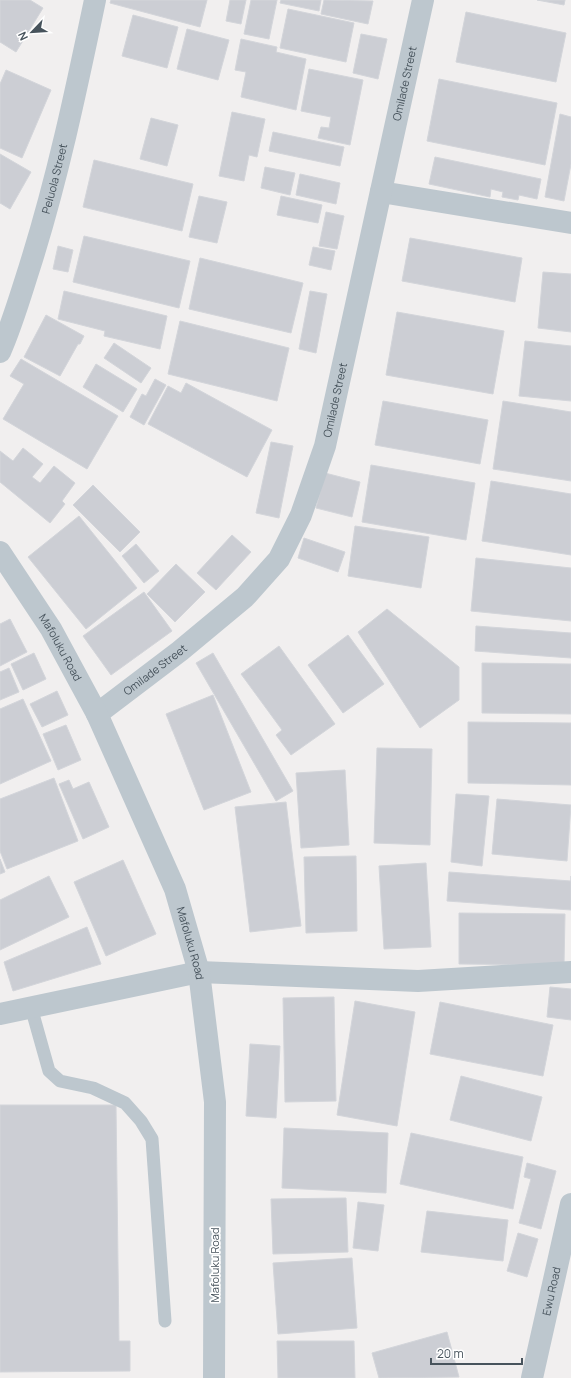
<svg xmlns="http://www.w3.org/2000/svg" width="571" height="1378" font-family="Manrope,sans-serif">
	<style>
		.building { fill: #ccced4; stroke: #d3d5da }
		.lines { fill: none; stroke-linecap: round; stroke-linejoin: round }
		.service { stroke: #bdc7ce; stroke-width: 13 }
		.minor { stroke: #bdc7ce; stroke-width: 22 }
		.tertiary { stroke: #bdc7ce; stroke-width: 22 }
		.labels { text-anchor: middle; stroke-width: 3.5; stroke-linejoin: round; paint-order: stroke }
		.street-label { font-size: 11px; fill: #47535c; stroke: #fff }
	</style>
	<rect width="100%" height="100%" fill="#f1efef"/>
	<g class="building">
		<path d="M0,0H30L43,8L16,52L0,42Z"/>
		<path d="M111,0H207L200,27L110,3Z"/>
		<path d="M230,0H246L241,24L226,21Z"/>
		<path d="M251,0H277L269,39L244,34Z"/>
		<path d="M281,0H321L319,11L280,3Z"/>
		<path d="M324,0L373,1L368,24L321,14Z"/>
		<path d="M537,0H565L564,5Z"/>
		<path d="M288,9L354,23L346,62L280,48Z"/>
		<path d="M466,12L566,33L556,82L456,62Z"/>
		<path d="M133,15L178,27L167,68L122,56Z"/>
		<path d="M187,29L229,40L218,80L177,69Z"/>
		<path d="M361,34L387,39L378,79L353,73Z"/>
		<path d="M241,39L277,47L276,52L306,59L296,110L241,97L246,72L235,70Z"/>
		<path d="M309,69L363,80L350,145L318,138L321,127L329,128L331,117L301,111Z"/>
		<path d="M6,70L51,90L22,158L0,148V84Z"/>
		<path d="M439,79L557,103L545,165L427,141Z"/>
		<path d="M232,112L265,119L257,157L249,155L244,181L219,176Z"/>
		<path d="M560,114L571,117V164L564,201L545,197Z"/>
		<path d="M151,118L178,125L167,166L140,159Z"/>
		<path d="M273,132L344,147L340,166L269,151Z"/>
		<path d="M0,154L31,172L10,209L0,203Z"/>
		<path d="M435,157L541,179L537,199L519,195L518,200L502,197L503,192L491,189L490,197L429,184Z"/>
		<path d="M94,160L193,184L182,231L83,207Z"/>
		<path d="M265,167L295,173L290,195L261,188Z"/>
		<path d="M300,174L340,183L336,204L296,195Z"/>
		<path d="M199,196L227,202L217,243L189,237Z"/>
		<path d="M281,196L322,205L318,223L277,215Z"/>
		<path d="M326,212L344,216L337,249L319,246Z"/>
		<path d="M84,236L190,261L179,308L73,282Z"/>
		<path d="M410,238L522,258L515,302L402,281Z"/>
		<path d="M58,246L73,250L68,272L53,269Z"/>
		<path d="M313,247L335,251L331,270L309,265Z"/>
		<path d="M200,258L303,283L291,333L189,309Z"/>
		<path d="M543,272L571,274V332L538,328Z"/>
		<path d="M64,291L167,316L160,349L104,336L105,331L58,319Z"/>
		<path d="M310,291L327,294L316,353L299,349Z"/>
		<path d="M397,312L504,331L493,394L386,375Z"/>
		<path d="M46,315L84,336L80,344H78L60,376L24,357Z"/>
		<path d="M180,321L289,348L277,401L168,374Z"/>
		<path d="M525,341L571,346V401L519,396Z"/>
		<path d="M114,343L151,368L141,383L104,358Z"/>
		<path d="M21,359L118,416L87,469L3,419L24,384L10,376Z"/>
		<path d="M96,364L137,389L123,412L83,387Z"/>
		<path d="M155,379L166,385L144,425L130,417L142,394L146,396Z"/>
		<path d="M186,383L272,430L247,477L148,424L168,386L181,393Z"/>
		<path d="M383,401L488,420L480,464L375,445Z"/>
		<path d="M503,401L571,412V481L493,469Z"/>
		<path d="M271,442L293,446L279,518L256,513Z"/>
		<path d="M23,448L43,464L32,477L40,483L54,466L75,483L62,501L65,504L50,523L0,482V451L13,461Z"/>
		<path d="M371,465L475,483L466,540L362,522Z"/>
		<path d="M325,473L360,482L352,517L316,508Z"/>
		<path d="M491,481L571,494V555L482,541Z"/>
		<path d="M93,485L140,532L120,552L73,505Z"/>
		<path d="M79,516L137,588L86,629L28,557Z"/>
		<path d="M355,526L429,537L421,588L348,576Z"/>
		<path d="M232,535L251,552L216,590L197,573Z"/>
		<path d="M304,538L345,552L338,572L298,558Z"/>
		<path d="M136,544L159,571L144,583L122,556Z"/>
		<path d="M476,558L571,568V621L471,611Z"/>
		<path d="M176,564L205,592L175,622L147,594Z"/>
		<path d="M144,592L172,631L111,675L83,636Z"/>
		<path d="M387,609L459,667V700L420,728L358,632Z"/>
		<path d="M10,619L27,652L0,666V624Z"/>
		<path d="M476,626L571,633V658L475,651Z"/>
		<path d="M348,635L384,684L343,713L308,665Z"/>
		<path d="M279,646L335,724L291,755L276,735L282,730L241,674Z"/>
		<path d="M34,653L46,679L23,690L11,664Z"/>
		<path d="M213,653L293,791L276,801L196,663Z"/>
		<path d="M482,663L571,664V714L482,713Z"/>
		<path d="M9,668L19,692L0,700V672Z"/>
		<path d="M57,691L68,715L42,727L30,704Z"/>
		<path d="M213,695L251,792L204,810L166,714Z"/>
		<path d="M23,699L51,761L0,784V709Z"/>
		<path d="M468,722L571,723V785L468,783Z"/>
		<path d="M66,725L81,760L58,770L43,734Z"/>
		<path d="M377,748L432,749L430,845L374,843Z"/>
		<path d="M345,770L349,845L301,848L296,773Z"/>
		<path d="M54,778L78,841L7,869L0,851V799Z"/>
		<path d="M69,780L73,789L89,782L109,827L83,839L59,784Z"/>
		<path d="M456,794L489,796L482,866L451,862Z"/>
		<path d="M497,799L571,805L567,861L492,854Z"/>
		<path d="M286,802L301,926L250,932L235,807Z"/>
		<path d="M356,856L357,931L306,933L304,857Z"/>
		<path d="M0,859L5,872L0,874Z"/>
		<path d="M123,860L156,934L106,956L74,882Z"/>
		<path d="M426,863L431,947L384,949L379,866Z"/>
		<path d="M449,872L571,881V876V910L447,901Z"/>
		<path d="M49,876L69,917L0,950V900Z"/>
		<path d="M459,913L565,914L564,965L459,964Z"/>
		<path d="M87,927L101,964L13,991L4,962Z"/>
		<path d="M550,987L571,989V1020L547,1017Z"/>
		<path d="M334,997L336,1101L285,1102L283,998Z"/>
		<path d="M355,1001L415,1012L397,1126L337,1115Z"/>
		<path d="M440,1002L553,1025L543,1076L430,1054Z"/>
		<path d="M250,1044L280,1046L276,1118L246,1116Z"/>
		<path d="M461,1076L542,1097L531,1141L450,1120Z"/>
		<path d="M0,1105H116L119,1341H130V1371L0,1372Z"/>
		<path d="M284,1128L388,1133L386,1193L282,1188Z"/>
		<path d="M411,1133L523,1157L513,1209L400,1184Z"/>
		<path d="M527,1163L556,1171L541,1229L519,1223L531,1179L524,1177Z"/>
		<path d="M346,1198L348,1252L273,1254L271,1199Z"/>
		<path d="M358,1202L384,1205L378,1251L353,1248Z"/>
		<path d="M427,1211L508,1220L503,1261L421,1252Z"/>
		<path d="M518,1233L538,1239L527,1277L507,1271Z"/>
		<path d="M352,1258L357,1328L278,1334L273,1263Z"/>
		<path d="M447,1332L459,1377L379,1378L372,1353Z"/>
		<path d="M277,1341H354L355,1378H278Z"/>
	</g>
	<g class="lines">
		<path class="service" d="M31,1007L49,1071L60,1081L93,1088L125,1103L141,1121L152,1139L165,1321"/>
		<g class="minor">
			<path d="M381,192L571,223"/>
			<path id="s1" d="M0,352C12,325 20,297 29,269C57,181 76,91 95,0"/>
			<path id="s2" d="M97,714L180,651L245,597L279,559L301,515L325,446L423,0"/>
			<path d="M0,1014L199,972L418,981L571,972"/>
			<path id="s3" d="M532,1378L571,1204"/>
		</g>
		<path class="tertiary" id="s4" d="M0,552L51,629L97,714L175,889L199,972L215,1102L214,1378"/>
	</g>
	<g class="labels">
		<g class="street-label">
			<text dy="4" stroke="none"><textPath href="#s2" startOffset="733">Omilade Street</textPath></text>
			<text dy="4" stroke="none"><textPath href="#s1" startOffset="182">Peluola Street</textPath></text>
			<text dy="4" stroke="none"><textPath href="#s2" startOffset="409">Omilade Street</textPath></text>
			<text dy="4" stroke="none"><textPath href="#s4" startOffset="113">Mafoluku Road</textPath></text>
			<text dy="4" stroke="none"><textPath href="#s2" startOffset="73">Omilade Street</textPath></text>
			<text dy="4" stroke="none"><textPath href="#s4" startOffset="437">Mafoluku Road</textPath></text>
			<text transform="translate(215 1265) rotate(-90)" y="4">Mafoluku Road</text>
			<text dy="4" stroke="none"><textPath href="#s3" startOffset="89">Ewu Road</textPath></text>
		</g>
	</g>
	<g transform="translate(32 32) rotate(245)" stroke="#ffffff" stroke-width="3" paint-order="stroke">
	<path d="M0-3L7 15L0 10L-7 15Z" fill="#47535c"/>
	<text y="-6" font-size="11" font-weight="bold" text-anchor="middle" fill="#47535c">N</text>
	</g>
	<path d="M431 1358v6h91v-6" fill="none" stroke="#47535c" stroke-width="2"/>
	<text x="437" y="1358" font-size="12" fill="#47535c" stroke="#ffffff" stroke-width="3" paint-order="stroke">20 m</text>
</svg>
